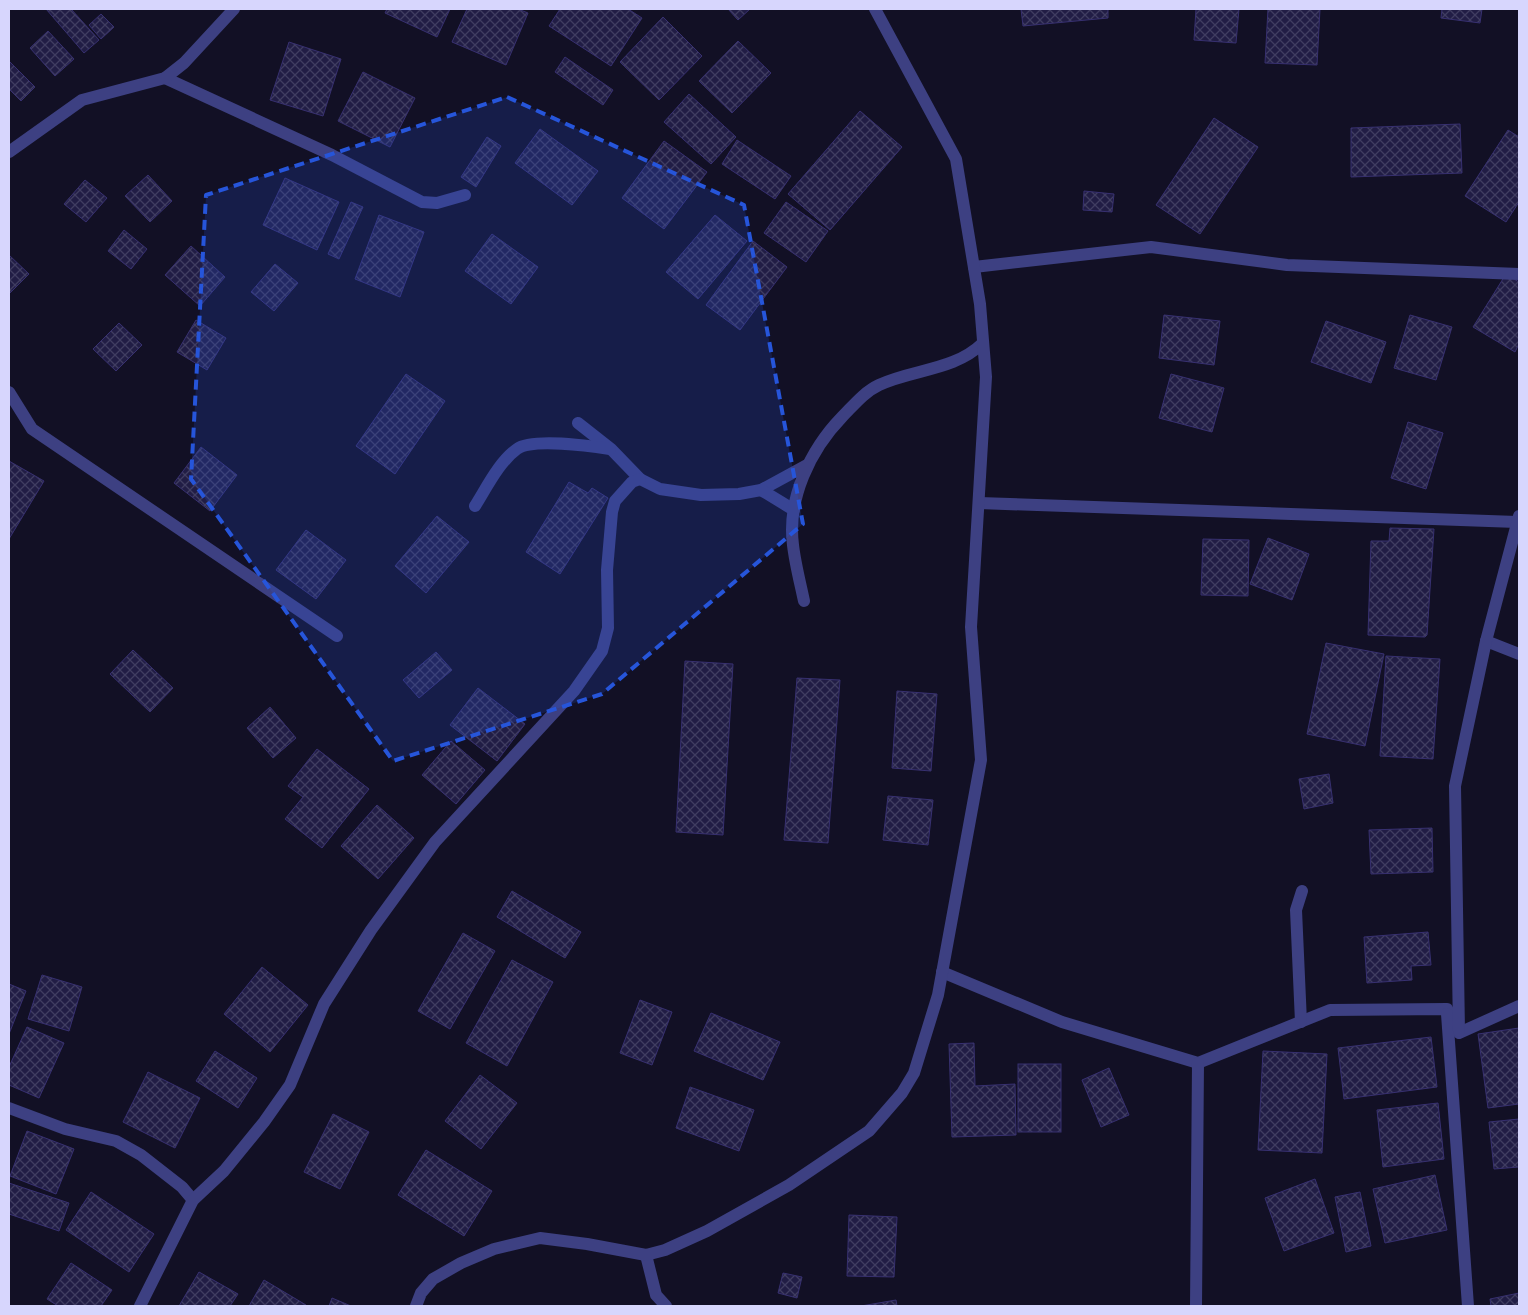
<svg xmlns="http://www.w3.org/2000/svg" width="1528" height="1315" font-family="Karla,sans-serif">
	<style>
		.building { fill: url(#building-cross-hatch); stroke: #373070 }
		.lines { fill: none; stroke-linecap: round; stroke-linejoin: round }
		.minor { stroke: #3d4082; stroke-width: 12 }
		.marked { fill: #2655da; fill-opacity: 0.2; stroke: #2655da; stroke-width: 4; stroke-dasharray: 10 6; stroke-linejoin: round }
	</style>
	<defs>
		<pattern id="building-cross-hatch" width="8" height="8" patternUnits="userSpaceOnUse" patternTransform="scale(1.25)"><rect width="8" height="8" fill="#211d45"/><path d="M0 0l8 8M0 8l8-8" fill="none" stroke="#403d61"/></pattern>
	</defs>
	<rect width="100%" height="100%" fill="#121025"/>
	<g class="building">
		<path d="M46,9H71L99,40L84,53Z"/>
		<path d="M387,9H450L437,37L385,13Z"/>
		<path d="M467,9H518L528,13L506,65L452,42Z"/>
		<path d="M560,9H628L642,18L611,66L549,26Z"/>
		<path d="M728,9H750L738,20Z"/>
		<path d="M1021,9H1108V18L1023,26Z"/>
		<path d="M1196,9H1239L1236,43L1194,40Z"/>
		<path d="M1268,9H1320L1317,65L1265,63Z"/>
		<path d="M1442,9H1482L1480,23L1441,18Z"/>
		<path d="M101,14L114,27L101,39L89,25Z"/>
		<path d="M663,17L702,56L659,100L620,62Z"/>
		<path d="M48,31L74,59L55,76L30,48Z"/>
		<path d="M738,41L771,73L732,113L699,81Z"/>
		<path d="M289,42L341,59L323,116L270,100Z"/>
		<path d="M565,57L613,90L603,105L555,72Z"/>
		<path d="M9,61L35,87L21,101L9,89Z"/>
		<path d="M363,72L415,98L390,147L338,121Z"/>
		<path d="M689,94L736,137L711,164L664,122Z"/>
		<path d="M860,111L902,147L830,230L788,194Z"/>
		<path d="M1214,118L1258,147L1200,234L1156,205Z"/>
		<path d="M1460,124L1462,173L1351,177V128Z"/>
		<path d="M540,129L598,171L572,205L515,163Z"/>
		<path d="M1508,130L1519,137V202L1506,222L1465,196Z"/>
		<path d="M487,137L501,146L476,187L461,177Z"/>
		<path d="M737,140L791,176L775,199L722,164Z"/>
		<path d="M664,141L707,172L664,229L622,198Z"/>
		<path d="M148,175L172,201L150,222L125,196Z"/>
		<path d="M285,178L339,202L317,250L263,225Z"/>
		<path d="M85,180L107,198L86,222L64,204Z"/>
		<path d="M1084,191L1114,194L1112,212L1083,210Z"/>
		<path d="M351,202L363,207L339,259L328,254Z"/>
		<path d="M786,202L828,231L806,262L764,233Z"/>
		<path d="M379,215L424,232L400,297L355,279Z"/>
		<path d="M715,215L747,241L698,299L666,272Z"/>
		<path d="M124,230L147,249L131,269L108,251Z"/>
		<path d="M492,234L538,267L511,304L465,271Z"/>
		<path d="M753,241L787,267L740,330L706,305Z"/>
		<path d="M191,246L225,277L200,306L165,275Z"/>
		<path d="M9,255L29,274L9,294Z"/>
		<path d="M275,264L298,283L274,311L251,292Z"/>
		<path d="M1506,274L1519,282V344L1515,352L1473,327Z"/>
		<path d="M1164,315L1220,321L1214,365L1159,358Z"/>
		<path d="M1410,315L1452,327L1436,380L1394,368Z"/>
		<path d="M196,320L226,338L207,370L177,352Z"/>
		<path d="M1326,321L1386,342L1371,383L1311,362Z"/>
		<path d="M119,323L142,345L116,371L93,349Z"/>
		<path d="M406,374L445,401L395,474L356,446Z"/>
		<path d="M1171,374L1224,388L1212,432L1159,418Z"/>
		<path d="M1408,422L1443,433L1426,489L1391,478Z"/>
		<path d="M201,447L237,475L210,511L174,483Z"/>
		<path d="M9,461L44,481L9,539Z"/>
		<path d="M569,482L588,493L592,488L608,498L560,574L526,552Z"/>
		<path d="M437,516L469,542L426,593L395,566Z"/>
		<path d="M1390,528L1434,529L1427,635L1425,637L1368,635L1371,541H1389Z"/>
		<path d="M306,530L346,560L316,599L276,570Z"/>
		<path d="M1268,538L1309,554L1292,600L1250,584Z"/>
		<path d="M1203,539L1249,540L1248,596L1201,595Z"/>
		<path d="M1326,643L1384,654L1365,746L1307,734Z"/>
		<path d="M133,650L173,688L150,712L110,674Z"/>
		<path d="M436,652L452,670L419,698L403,680Z"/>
		<path d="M1386,656L1440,659L1433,759L1380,756Z"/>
		<path d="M685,661L733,664L723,835L676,832Z"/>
		<path d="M797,678L840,680L828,843L784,840Z"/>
		<path d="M478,688L525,724L497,761L450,725Z"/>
		<path d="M897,691L937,694L931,771L892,768Z"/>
		<path d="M270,707L296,738L273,758L247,728Z"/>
		<path d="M451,741L485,770L456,804L422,775Z"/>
		<path d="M317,749L369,789L322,848L285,819L303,797L288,786Z"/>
		<path d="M1329,774L1333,803L1304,809L1299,779Z"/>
		<path d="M888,796L933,800L928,845L883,840Z"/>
		<path d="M377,805L414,838L378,879L341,846Z"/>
		<path d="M1432,828L1433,872L1371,874L1369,830Z"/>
		<path d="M512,891L581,932L565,958L497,917Z"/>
		<path d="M1428,932L1431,965L1411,966L1412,980L1367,983L1364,937Z"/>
		<path d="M463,933L495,951L450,1029L418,1011Z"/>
		<path d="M512,960L553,982L507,1066L466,1043Z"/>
		<path d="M262,967L308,1005L270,1052L224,1014Z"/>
		<path d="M42,975L82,987L69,1031L28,1019Z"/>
		<path d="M9,984L26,991L9,1034Z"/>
		<path d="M640,1000L672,1012L652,1065L620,1053Z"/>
		<path d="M711,1013L780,1042L763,1080L694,1051Z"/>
		<path d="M27,1027L64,1043L39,1098L9,1085V1067Z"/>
		<path d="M1519,1028V1104L1488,1108L1478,1034Z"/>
		<path d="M1431,1037L1437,1087L1344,1099L1338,1048Z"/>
		<path d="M974,1043L975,1086L1015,1084L1016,1135L952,1137L949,1044Z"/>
		<path d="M215,1051L257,1078L238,1108L196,1081Z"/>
		<path d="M1263,1051L1327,1054L1322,1153L1258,1150Z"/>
		<rect x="1018" y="1064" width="43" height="68"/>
		<path d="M1109,1068L1129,1115L1101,1127L1082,1080Z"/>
		<path d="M148,1072L200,1098L175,1148L123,1122Z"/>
		<path d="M480,1075L517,1103L481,1149L445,1121Z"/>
		<path d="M690,1087L754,1110L739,1151L676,1128Z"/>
		<path d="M1438,1103L1444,1159L1383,1167L1377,1110Z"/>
		<path d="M333,1114L369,1132L340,1189L304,1172Z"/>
		<path d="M1519,1119V1167L1494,1169L1489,1122Z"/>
		<path d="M27,1131L74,1149L56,1194L10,1176Z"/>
		<path d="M426,1150L492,1191L464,1236L398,1195Z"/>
		<path d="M1435,1175L1447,1230L1385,1243L1373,1189Z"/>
		<path d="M1315,1179L1334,1233L1284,1251L1265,1198Z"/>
		<path d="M9,1183L69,1203L59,1231L9,1214Z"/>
		<path d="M91,1192L154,1234L129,1272L66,1230Z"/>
		<path d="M1360,1192L1371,1246L1346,1252L1335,1197Z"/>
		<path d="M849,1215L897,1217L894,1277L847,1276Z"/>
		<path d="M71,1263L112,1290L101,1306H58L47,1299Z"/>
		<path d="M199,1272L238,1294L230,1306H179Z"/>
		<path d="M783,1273L802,1277L797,1298L778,1293Z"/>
		<path d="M264,1280L306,1305L305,1306H249Z"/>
		<path d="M1519,1293V1306H1491L1490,1299Z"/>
		<path d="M332,1298L351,1306H329Z"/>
		<path d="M896,1300L897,1306H861Z"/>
	</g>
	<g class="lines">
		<g class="minor">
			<path d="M165,78L332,155L422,202L437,203L465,195"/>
			<path d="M9,152L82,100L165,78L184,63L234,9"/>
			<path d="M974,267L1151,247L1287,265L1519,274"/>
			<path d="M9,392L32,429L337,636"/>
			<path d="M578,423L611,449L640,479L660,489L701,495L739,494L761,490L807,465"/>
			<path d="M761,490L794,510"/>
			<path d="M979,503L1517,522"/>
			<path d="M475,506C487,487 499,462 517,449C532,438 590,446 610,449"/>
			<path d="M804,601C800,582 795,563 793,545C787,499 810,450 842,417C853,406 864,392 879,385C913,369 954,371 983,343"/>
			<path d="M1486,641L1519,654"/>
			<path d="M942,972L1062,1022L1198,1063L1330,1010L1447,1009L1459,1033L1519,1006"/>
			<path d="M1447,1014L1468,1306"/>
			<path d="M1301,1022L1296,910L1302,891"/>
			<path d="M1459,1031L1455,786L1486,641L1519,516"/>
			<path d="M9,1108L65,1129L116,1141L141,1155L182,1187L193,1200"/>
			<path d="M646,1255L656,1295L666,1306"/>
			<path d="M140,1306L193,1200L224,1171L264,1122L290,1085L324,1004L371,930L435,842L574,691L602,651L608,628L607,570L612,512L615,501L632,482L640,479"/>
			<path d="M416,1306L421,1293L433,1279L461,1263L494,1249L540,1238L587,1244L646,1255L665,1250L707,1231L789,1185L869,1131L902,1093L914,1073L938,995L981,760L971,627L986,377L980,304L956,159L875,9"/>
			<path d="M1196,1306L1198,1063"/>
		</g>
	</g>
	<path class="marked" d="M507,97L744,205L803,524L602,694L393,761L191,479L206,195Z"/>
	<rect width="1528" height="1315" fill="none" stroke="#d7d6fd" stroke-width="20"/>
</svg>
